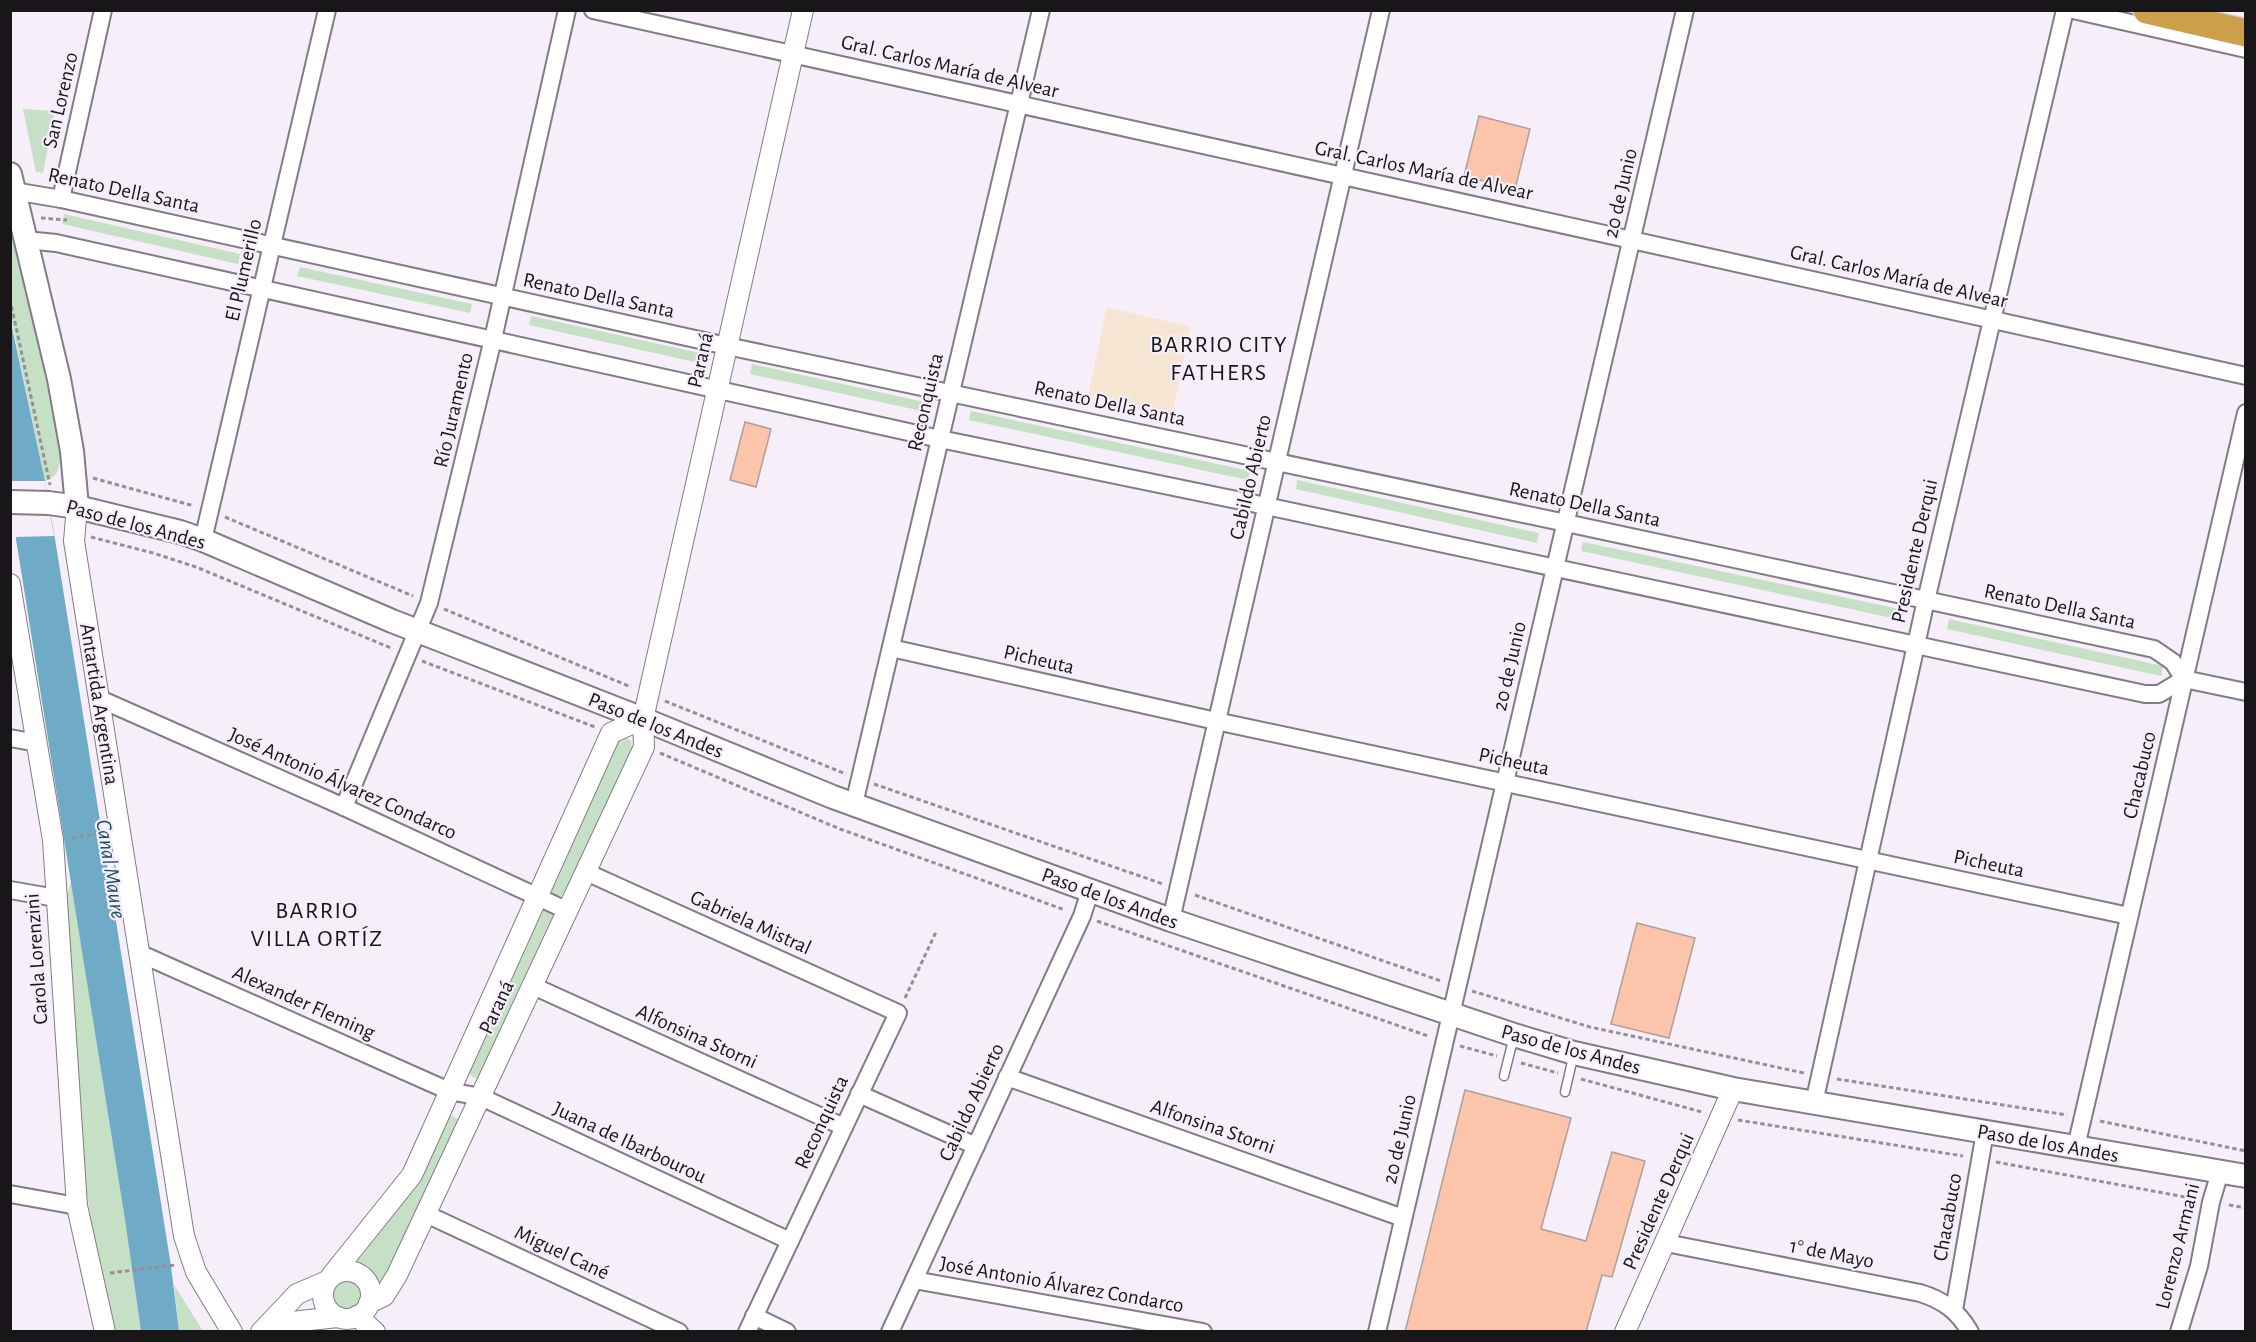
<svg xmlns="http://www.w3.org/2000/svg" width="2256" height="1342" font-family="'Alegreya Sans',sans-serif">
	<style>
		.education { fill: #f5e5d2 }
		.green { fill: #c5e0c4 }
		.water { fill: #6faac6 }
		.pier { fill: #f6eef9 }
		.building { fill: #fcc4aa; stroke: #ada09a; stroke-width: 1.5 }
		.lines { fill: none; stroke-linecap: round; stroke-linejoin: round }
		.service-casing { stroke: #837b85; stroke-width: 11 }
		.minor-casing { stroke: #837b85; stroke-width: 20 }
		.tertiary-casing { stroke: #837b85; stroke-width: 22 }
		.secondary-casing { stroke: #837b85; stroke-width: 26 }
		.trunk-casing { stroke: #d1d0d1; stroke-width: 30 }
		.path { stroke: #958f97; stroke-width: 3; stroke-dasharray: 4.5 3; stroke-linecap: butt }
		.service { stroke: #fff; stroke-width: 8 }
		.minor { stroke: #fff; stroke-width: 16 }
		.tertiary { stroke: #fff; stroke-width: 20 }
		.secondary { stroke: #fff; stroke-width: 22 }
		.trunk { stroke: #cca04a; stroke-width: 27 }
		.labels { text-anchor: middle; stroke-width: 4.5; stroke-linejoin: round; paint-order: stroke }
		.street-label { font-size: 21px; fill: #19161a; stroke: #f6eef9 }
		.water-label { font-size: 22px; font-style: italic; fill: #1b4c61; stroke: #f6eef9 }
		.quarter-label { font-size: 24px; letter-spacing: 1.5px; fill: #19161a; stroke: #f6eef9 }
	</style>
	<rect width="100%" height="100%" fill="#f6eef9"/>
	<path class="education" d="M1107,307L1190,327L1172,416L1088,396Z"/>
	<g class="green">
		<path d="M23,109L55,111L43,173L36,172Z"/>
		<path d="M10,214L60,445C60,459 62,477 45,481L11,318Z"/>
		<path d="M64,214L240,254L238,264L62,224Z"/>
		<path d="M300,267L472,304L470,313L297,276Z"/>
		<path d="M531,316L700,353L699,363L529,325Z"/>
		<path d="M752,364L924,402L922,411L750,374Z"/>
		<path d="M971,411L1250,471L1248,480L969,420Z"/>
		<path d="M1297,480L1539,533L1537,543L1296,489Z"/>
		<path d="M1583,542L1899,609L1897,619L1581,551Z"/>
		<path d="M1949,619L2163,666L2161,676L1947,629Z"/>
		<path d="M621,738H627L631,741L632,748L566,892L561,896L554,895L551,891L552,887L617,741Z"/>
		<path d="M71,881L125,1220L141,1331H115L93,1238L87,1193L76,1064L66,898Z"/>
		<path d="M544,909L551,910L553,914V920L480,1076L476,1078L472,1077L468,1070L540,914Z"/>
		<path d="M451,1116L458,1119L459,1124L381,1289L373,1274L357,1262L416,1187L447,1118Z"/>
		<circle cx="347" cy="1295" r="18"/>
		<path d="M174,1285L203,1331H179Z"/>
	</g>
	<path class="water" d="M10,318L45,481L55,539L171,1266L179,1331H141L125,1220L11,508Z"/>
	<path class="pier" d="M11,481H45L54,536L15,537L10,507Z"/>
	<g class="building">
		<path d="M1479,116L1530,129L1515,189L1464,176Z"/>
		<path d="M745,422L771,429L756,487L730,480Z"/>
		<path d="M1637,923L1695,938L1669,1038L1611,1024Z"/>
		<path d="M1465,1090L1571,1118L1541,1229L1586,1241L1612,1152L1645,1161L1612,1277L1602,1275L1586,1332H1405Z"/>
	</g>
	<g class="lines">
		<g class="service-casing">
			<g id="service">
				<path d="M1504,1076L1514,1036"/>
				<path d="M1565,1092L1574,1053"/>
			</g>
		</g>
		<g class="minor-casing">
			<g id="minor">
				<path d="M593,10L2246,376"/>
				<path d="M2073,10L2246,49"/>
				<path d="M14,191L61,199L727,346L1566,523L2154,649L2173,662L2184,679L2246,692"/>
				<path d="M61,199L103,10"/>
				<path d="M26,240L56,243L940,439L1266,506L2145,694H2159L2184,679"/>
				<path d="M203,540L327,10"/>
				<path d="M891,648L1216,721L2129,916"/>
				<path d="M100,699L344,807L568,911"/>
				<path d="M10,738L37,743"/>
				<path d="M854,804L1041,10"/>
				<path d="M344,807L429,603L493,339L567,10"/>
				<path d="M586,872L898,1013L747,1332"/>
				<path d="M10,890L56,898"/>
				<path d="M1171,920L1381,10"/>
				<path d="M141,954L449,1091L481,1097L790,1241"/>
				<path d="M533,986L844,1127"/>
				<path d="M1007,1077L1403,1218"/>
				<path d="M859,1094L976,1146"/>
				<path d="M1814,1103L1924,609L2065,10"/>
				<path d="M2076,1147L2246,413"/>
				<path d="M10,1194L77,1206"/>
				<path d="M426,1214L679,1332"/>
				<path d="M1666,1243L1920,1293C1943,1300 1958,1311 1970,1332"/>
				<path d="M914,1280L1203,1332"/>
				<path d="M1954,1310L1985,1132"/>
				<path d="M754,1316L787,1332"/>
				<path d="M890,1332L1082,916L1090,891"/>
				<path d="M1377,1332L1685,10"/>
				<path d="M2179,1332L2199,1266L2211,1202L2220,1172"/>
			</g>
		</g>
		<g class="tertiary-casing">
			<g id="tertiary">
				<path d="M77,507L74,541L184,1236L196,1272L232,1332"/>
				<path d="M10,584L53,840L77,1206L105,1332"/>
				<circle cx="347" cy="1295" r="24"/>
				<path d="M332,1275L412,1175L611,733L643,719"/>
				<path d="M369,1303L384,1296L397,1275L644,747L643,719L803,10"/>
				<path d="M357,1316L375,1332"/>
				<path d="M261,1332L297,1294L327,1281"/>
				<path d="M282,1332L291,1322L338,1317"/>
				<path d="M1625,1332L1733,1089"/>
			</g>
		</g>
		<g class="secondary-casing">
			<g id="secondary">
				<path d="M10,174L59,379L72,451L77,507"/>
				<path d="M10,502L49,503L77,507L180,532L203,540L392,621L643,719L833,797L1171,920L1514,1035L1574,1053L1733,1089L2246,1176"/>
			</g>
		</g>
		<g class="trunk-casing">
			<path id="trunk" d="M2147,10L2246,33"/>
		</g>
		<g class="path">
			<path d="M41,218L67,220"/>
			<path d="M10,299L50,485"/>
			<path d="M93,478L194,506"/>
			<path d="M225,517L413,596"/>
			<path d="M91,537L153,553L196,567L391,648"/>
			<path d="M444,609L631,687"/>
			<path d="M422,661L595,727"/>
			<path d="M665,701L846,774"/>
			<path d="M660,753L840,829L1065,910"/>
			<path d="M874,784L1163,884"/>
			<path d="M72,838L101,833"/>
			<path d="M1195,895L1441,981"/>
			<path d="M1097,921L1428,1036"/>
			<path d="M1472,991L1590,1027L1804,1073"/>
			<path d="M905,998L936,932"/>
			<path d="M1460,1046L1497,1056"/>
			<path d="M1521,1063L1558,1073"/>
			<path d="M1581,1079L1702,1112"/>
			<path d="M1837,1079L2067,1115"/>
			<path d="M1738,1120L1963,1156"/>
			<path d="M2100,1121L2246,1151"/>
			<path d="M1996,1162L2196,1199"/>
			<path d="M2229,1205L2246,1208"/>
			<path d="M110,1273L175,1265"/>
		</g>
		<use href="#service" class="service"/>
		<use href="#minor" class="minor"/>
		<use href="#tertiary" class="tertiary"/>
		<use href="#secondary" class="secondary"/>
		<use href="#trunk" class="trunk"/>
	</g>
	<g class="labels">
		<g class="street-label">
			<text transform="translate(950 66) rotate(13)" y="7">Gral. Carlos María de Alvear</text>
			<text transform="translate(60 100) rotate(-77)" y="7">San Lorenzo</text>
			<text transform="translate(1424 170) rotate(12)" y="7">Gral. Carlos María de Alvear</text>
			<text transform="translate(124 190) rotate(12)" y="7">Renato Della Santa</text>
			<text transform="translate(1620 193) rotate(-77)" y="7">20 de Junio</text>
			<text transform="translate(243 270) rotate(-77)" y="7">El Plumerillo</text>
			<text transform="translate(1899 276) rotate(13)" y="7">Gral. Carlos María de Alvear</text>
			<text transform="translate(599 295) rotate(12)" y="7">Renato Della Santa</text>
			<text transform="translate(700 360) rotate(-77)" y="7">Paraná</text>
			<text transform="translate(925 402) rotate(-77)" y="7">Reconquista</text>
			<text transform="translate(1110 403) rotate(12)" y="7">Renato Della Santa</text>
			<text transform="translate(453 410) rotate(-77)" y="7">Río Juramento</text>
			<text transform="translate(1250 477) rotate(-77)" y="7">Cabildo Abierto</text>
			<text transform="translate(1585 504) rotate(12)" y="7">Renato Della Santa</text>
			<text transform="translate(136 524) rotate(15)" y="7">Paso de los Andes</text>
			<text transform="translate(1914 551) rotate(-77)" y="7">Presidente Derqui</text>
			<text transform="translate(2060 606) rotate(12)" y="7">Renato Della Santa</text>
			<text transform="translate(1039 659) rotate(13)" y="7">Picheuta</text>
			<text transform="translate(1509 666) rotate(-77)" y="7">20 de Junio</text>
			<text transform="translate(100 704) rotate(81)" y="7">Antartida Argentina</text>
			<text transform="translate(656 725) rotate(22)" y="7">Paso de los Andes</text>
			<text transform="translate(1514 761) rotate(12)" y="7">Picheuta</text>
			<text transform="translate(2139 775) rotate(-77)" y="7">Chacabuco</text>
			<text transform="translate(343 783) rotate(24)" y="7">José Antonio Álvarez Condarco</text>
			<text transform="translate(1989 863) rotate(12)" y="7">Picheuta</text>
			<text transform="translate(1110 898) rotate(20)" y="7">Paso de los Andes</text>
			<text transform="translate(751 922) rotate(24)" y="7">Gabriela Mistral</text>
			<text transform="translate(36 959) rotate(-94)" y="7">Carola Lorenzini</text>
			<text transform="translate(304 1002) rotate(24)" y="7">Alexander Fleming</text>
			<text transform="translate(496 1007) rotate(-65)" y="7">Paraná</text>
			<text transform="translate(697 1036) rotate(24)" y="7">Alfonsina Storni</text>
			<text transform="translate(1571 1049) rotate(15)" y="7">Paso de los Andes</text>
			<text transform="translate(971 1102) rotate(-65)" y="7">Cabildo Abierto</text>
			<text transform="translate(821 1122) rotate(-65)" y="7">Reconquista</text>
			<text transform="translate(1213 1126) rotate(19)" y="7">Alfonsina Storni</text>
			<text transform="translate(1399 1139) rotate(-77)" y="7">20 de Junio</text>
			<text transform="translate(630 1142) rotate(25)" y="7">Juana de Ibarbourou</text>
			<text transform="translate(2048 1143) rotate(10)" y="7">Paso de los Andes</text>
			<text transform="translate(1658 1201) rotate(-66)" y="7">Presidente Derqui</text>
			<text transform="translate(1947 1217) rotate(-80)" y="7">Chacabuco</text>
			<text transform="translate(2177 1246) rotate(-76)" y="7">Lorenzo Armani</text>
			<text transform="translate(562 1252) rotate(25)" y="7">Miguel Cané</text>
			<text transform="translate(1832 1253) rotate(11)" y="7">1° de Mayo</text>
			<text transform="translate(1062 1284) rotate(10)" y="7">José Antonio Álvarez Condarco</text>
		</g>
		<g class="water-label">
			<text transform="translate(112 869) rotate(81)" y="8">Canal Maure</text>
		</g>
		<g class="quarter-label">
			<text x="1219" y="352">BARRIO CITY<tspan x="1219" dy="28">FATHERS</tspan></text>
			<text x="317" y="918">BARRIO<tspan x="317" dy="28">VILLA ORTÍZ</tspan></text>
		</g>
	</g>
	<rect width="2256" height="1342" fill="none" stroke="#19161a" stroke-width="24"/>
</svg>
